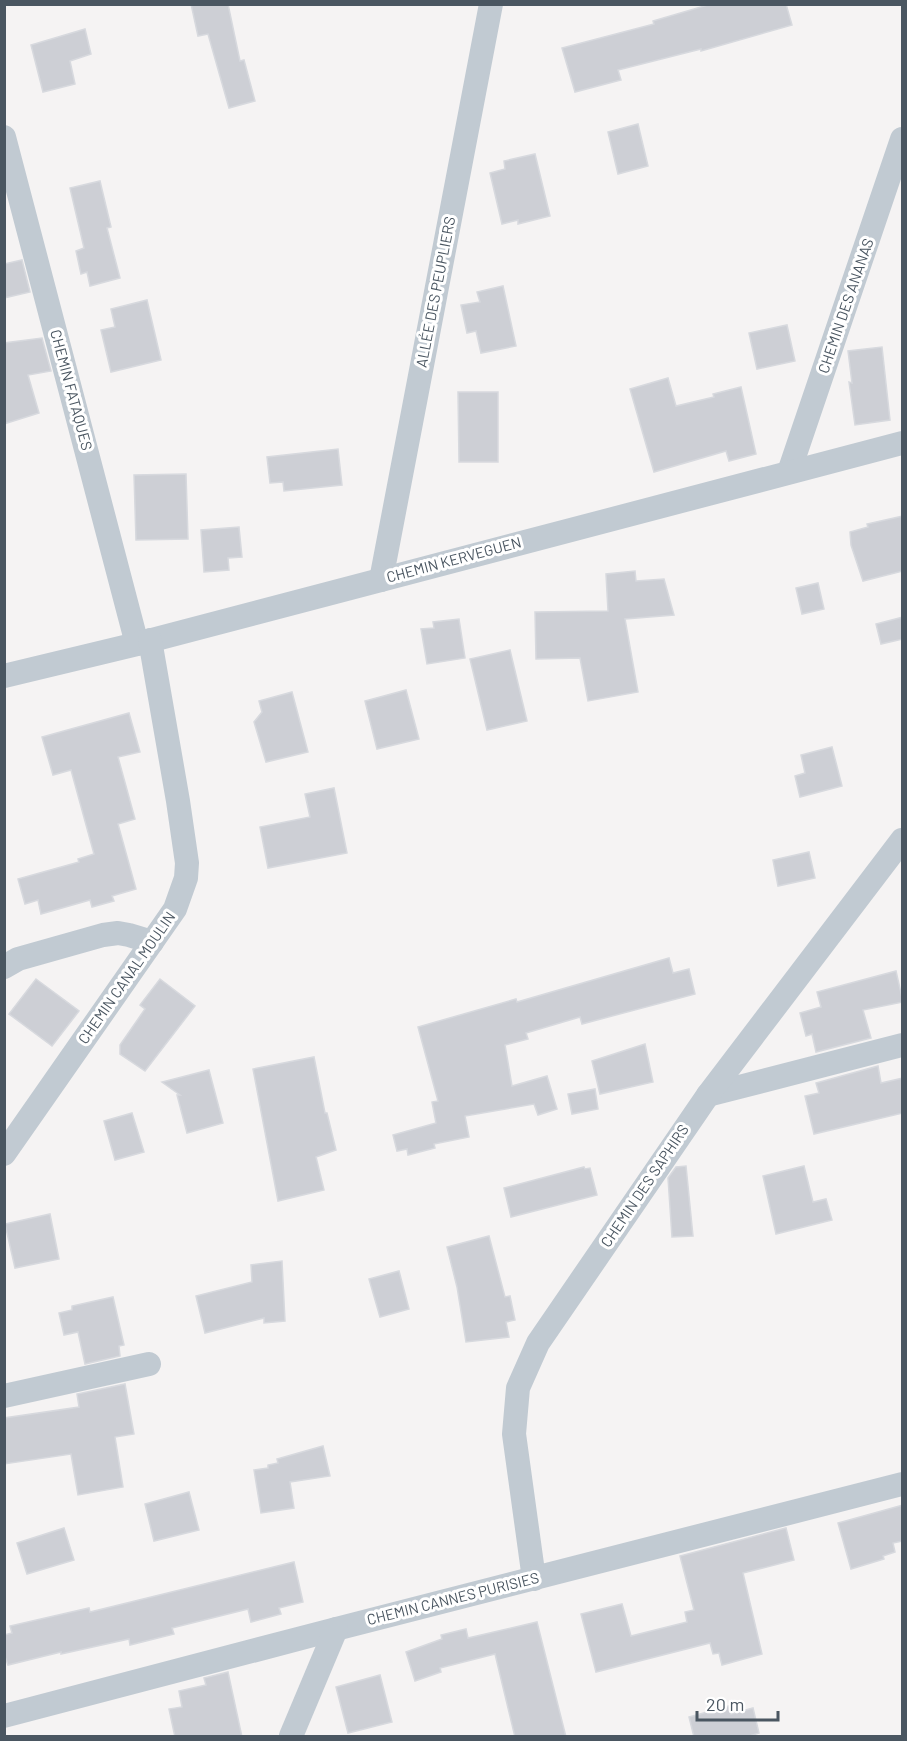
<svg xmlns="http://www.w3.org/2000/svg" width="907" height="1741" font-family="Barlow,sans-serif">
	<style>
		.building { fill: #cdcfd5; stroke: #d7d9de; stroke-width: 1.5 }
		.lines { fill: none; stroke-linecap: round; stroke-linejoin: round }
		.minor { stroke: #c1cad2; stroke-width: 24 }
		.labels { text-anchor: middle; stroke-width: 6; stroke-linejoin: round; paint-order: stroke }
		.street-label { font-size: 15px; fill: #4a5661; stroke: #fff }
	</style>
	<rect width="100%" height="100%" fill="#f5f3f3"/>
	<g class="building">
		<path d="M191,4H228L240,61L244,60L255,101L229,108L208,34L198,36Z"/>
		<path d="M711,4H786L792,25L701,51V49L618,70L621,80L575,92L562,48L654,24L653,21Z"/>
		<path d="M85,29L91,54L70,61L75,84L43,92L31,45Z"/>
		<path d="M638,124L648,166L618,174L608,132Z"/>
		<path d="M535,154L550,216L518,224V220L502,224L490,173L505,169L504,161Z"/>
		<path d="M100,181L111,227L107,228L120,278L90,286L87,272L81,274L76,251L84,248L70,188Z"/>
		<path d="M22,260L30,292L4,298V264Z"/>
		<path d="M503,286L516,346L481,353L476,331L467,333L461,305L480,302L477,292Z"/>
		<path d="M147,300L161,360L111,372L101,330L115,327L111,309Z"/>
		<path d="M787,325L795,361L757,369L749,333Z"/>
		<path d="M42,338L51,371L28,375L39,413L4,424V343Z"/>
		<path d="M882,347L890,420L855,425L849,382L852,383L848,351Z"/>
		<path d="M668,378L676,406L714,397L713,394L741,387L756,454L729,461L726,451L654,472L630,389Z"/>
		<path d="M458,392H498V462H459Z"/>
		<path d="M338,449L342,485L284,491L283,482L270,483L267,457Z"/>
		<path d="M186,474L188,539L136,540L134,475Z"/>
		<path d="M903,516V571L863,581L851,545L850,532L868,527L867,524Z"/>
		<path d="M239,527L242,557L228,558L229,570L204,572L201,530Z"/>
		<path d="M635,571L636,581L664,579L674,615L625,619L638,692L588,701L580,658L536,659L535,612L608,611L606,574Z"/>
		<path d="M818,583L824,609L802,614L796,588Z"/>
		<path d="M903,617V639L881,644L876,624Z"/>
		<path d="M459,619L465,658L427,664L421,629L434,628L433,622Z"/>
		<path d="M510,650L527,721L487,730L470,659Z"/>
		<path d="M406,690L419,739L377,749L365,701Z"/>
		<path d="M292,692L308,752L266,762L254,722L262,712L259,701Z"/>
		<path d="M129,713L140,752L118,757L135,819L118,824L136,889L112,896L114,901L92,907L90,900L41,914L38,900L25,904L18,879L79,862L78,859L94,854L71,770L53,775L42,737Z"/>
		<path d="M832,747L842,786L800,797L795,776L805,773L801,755Z"/>
		<path d="M334,788L347,853L268,868L260,827L310,817L305,794Z"/>
		<path d="M809,852L815,878L778,886L773,860Z"/>
		<path d="M669,958L673,973L689,969L695,994L582,1024L580,1017L526,1033L528,1039L505,1045L512,1086L547,1076L557,1109L538,1115L534,1104L465,1116L469,1137L434,1144L435,1148L408,1155L407,1149L397,1151L393,1135L436,1123L432,1102L438,1101L418,1027L516,999L517,1002Z"/>
		<path d="M896,971L903,1002L863,1010L871,1038L816,1052L812,1034L806,1036L800,1013L821,1007L817,992Z"/>
		<path d="M36,979L79,1011L52,1046L9,1014Z"/>
		<path d="M160,979L195,1006L145,1071L120,1054V1045L145,1009L140,1005Z"/>
		<path d="M645,1044L653,1082L600,1094L592,1061Z"/>
		<path d="M314,1057L325,1113H327L336,1150L316,1157L324,1190L278,1201L253,1069Z"/>
		<path d="M878,1066L881,1083L903,1078V1113L814,1134L805,1096L819,1093L816,1083Z"/>
		<path d="M209,1070L223,1123L187,1133L177,1095H180L162,1082Z"/>
		<path d="M595,1089L598,1109L572,1114L568,1094Z"/>
		<path d="M132,1113L144,1152L115,1160L104,1121Z"/>
		<path d="M686,1166L693,1236L672,1237L668,1178L676,1167Z"/>
		<path d="M804,1166L813,1202L826,1199L832,1220L776,1234L763,1176Z"/>
		<path d="M584,1167L585,1169L590,1168L597,1195L511,1217L504,1188Z"/>
		<path d="M50,1214L59,1259L15,1268L5,1224Z"/>
		<path d="M489,1236L505,1297L510,1296L515,1320L506,1322L509,1337L466,1342L457,1287L447,1247Z"/>
		<path d="M282,1261L285,1321L264,1323V1318L205,1333L196,1296L252,1282L251,1265Z"/>
		<path d="M399,1271L409,1309L380,1317L369,1279Z"/>
		<path d="M113,1297L124,1345L119,1346L120,1356L85,1364L78,1332L64,1335L59,1313L72,1310V1306Z"/>
		<path d="M125,1384L134,1434L115,1437L123,1487L78,1495L71,1454L4,1464V1418L79,1407L77,1394Z"/>
		<path d="M323,1446L330,1476L290,1482L294,1508L261,1513L254,1470L268,1468V1465L278,1463L277,1459Z"/>
		<path d="M189,1492L199,1530L154,1541L145,1504Z"/>
		<path d="M903,1505V1541L893,1543L895,1552L883,1556L884,1559L851,1569L838,1523Z"/>
		<path d="M64,1528L74,1560L27,1574L17,1543Z"/>
		<path d="M786,1528L794,1560L743,1573L762,1654L722,1665L719,1653L713,1654L710,1643L596,1672L581,1614L622,1604L631,1636L687,1622L685,1612L694,1610L680,1556Z"/>
		<path d="M294,1562L303,1602L279,1608L281,1614L251,1622L248,1609L172,1628L174,1634L130,1645L129,1639L61,1654V1652L8,1665L4,1654V1635L12,1633L10,1626L89,1608L90,1612Z"/>
		<path d="M537,1622L566,1737H515L495,1654L440,1668L441,1672L415,1681L406,1652L442,1639L441,1635L466,1629L468,1638Z"/>
		<path d="M228,1672L242,1737H175L169,1709L182,1707L179,1691L206,1685L204,1678Z"/>
		<path d="M380,1675L392,1722L348,1733L336,1687Z"/>
		<path d="M729,1706L731,1714L753,1708L759,1733L747,1737H694L689,1717Z"/>
	</g>
	<g class="lines">
		<g class="minor">
			<path d="M4,137L137,644"/>
			<path d="M789,472L902,139"/>
			<path d="M381,580L491,4"/>
			<path d="M4,676L137,644L902,443"/>
			<path d="M4,967L18,959L103,935L118,933L129,935L152,942"/>
			<path d="M708,1095L902,1045"/>
			<path d="M4,1154L175,909L186,878L187,863L178,801L150,640"/>
			<path d="M4,1396L149,1364"/>
			<path d="M534,1579L514,1434L518,1388L538,1343L708,1095L902,840"/>
			<path d="M4,1716L336,1629L902,1484"/>
			<path d="M291,1736L336,1629"/>
		</g>
	</g>
	<g class="labels">
		<g class="street-label">
			<text transform="translate(436 292) rotate(-79)" y="5">ALLÉE DES PEUPLIERS</text>
			<text transform="translate(846 306) rotate(-71)" y="5">CHEMIN DES ANANAS</text>
			<text transform="translate(71 390) rotate(75)" y="5">CHEMIN FATAQUES</text>
			<text transform="translate(454 560) rotate(-15)" y="5">CHEMIN KERVEGUEN</text>
			<text transform="translate(127 978) rotate(-55)" y="5">CHEMIN CANAL MOULIN</text>
			<text transform="translate(645 1186) rotate(-56)" y="5">CHEMIN DES SAPHIRS</text>
			<text transform="translate(453 1599) rotate(-14)" y="5">CHEMIN CANNES PURISIES</text>
		</g>
	</g>
	<rect width="907" height="1741" fill="none" stroke="#4a5661" stroke-width="12"/>
	<path d="M697 1711v9h81v-9" fill="none" stroke="#4a5661" stroke-width="3"/>
	<text x="706" y="1711" font-size="18" fill="#4a5661" stroke="#ffffff" stroke-width="4.5" paint-order="stroke">20 m</text>
</svg>
